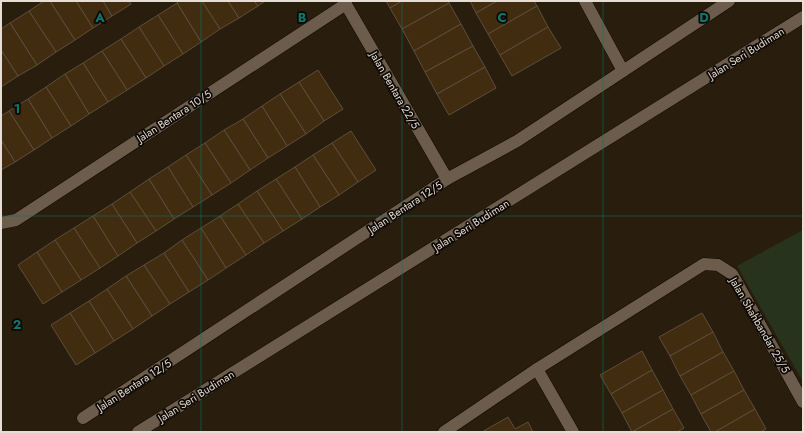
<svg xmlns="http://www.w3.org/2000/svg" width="804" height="433" font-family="Jost,sans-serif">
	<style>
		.green { fill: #27331d }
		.building { fill: #422c0f; stroke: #5d4e3d }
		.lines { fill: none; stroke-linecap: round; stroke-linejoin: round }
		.minor-casing { stroke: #110700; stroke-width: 13 }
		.minor { stroke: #6b5c4b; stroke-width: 12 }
		.grid { fill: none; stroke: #0f766e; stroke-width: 1; stroke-opacity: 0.55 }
		.labels { text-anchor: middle; stroke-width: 3.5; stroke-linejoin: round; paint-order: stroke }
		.street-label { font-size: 11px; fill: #e6ddd3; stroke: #0d0803 }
		.grid-label { font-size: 13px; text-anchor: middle; font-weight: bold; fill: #0f766e; stroke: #0d0803; stroke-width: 3.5; stroke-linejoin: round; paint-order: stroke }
	</style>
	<rect width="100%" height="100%" fill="#291d0d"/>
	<path class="green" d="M803,230V382L737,266Z"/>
	<g class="building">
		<path d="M44,1H50L75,40L56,52L29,11Z"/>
		<path d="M50,1H76L93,28L75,40Z"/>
		<path d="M76,1H103L112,16L93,28Z"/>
		<path d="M103,1H129L131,4L112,16Z"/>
		<path d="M179,1H202L220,29L201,42L177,3Z"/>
		<path d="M202,1H228L239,18L220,29Z"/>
		<path d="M228,1H254L258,6L239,18Z"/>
		<path d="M254,1H265L258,6Z"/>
		<path d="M386,1H402L390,8Z"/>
		<path d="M402,1H448L449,3L402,29L390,8Z"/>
		<path d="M470,1H497L476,13Z"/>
		<path d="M497,1H534L537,6L488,34L476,13Z"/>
		<path d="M177,3L201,42L183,54L158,15Z"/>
		<path d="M449,3L461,24L414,51L402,29Z"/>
		<path d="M537,6L548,27L500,55L488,34Z"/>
		<path d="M29,11L56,52L37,65L10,23Z"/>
		<path d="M158,15L183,54L164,66L139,27Z"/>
		<path d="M10,23L37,65L18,76L1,50V29Z"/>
		<path d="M461,24L473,46L425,72L414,51Z"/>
		<path d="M139,27L164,66L146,78L121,39Z"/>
		<path d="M548,27L561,48L512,76L500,55Z"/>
		<path d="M121,39L146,78L127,90L102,51Z"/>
		<path d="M473,46L485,67L437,94L425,72Z"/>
		<path d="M1,50L18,76L1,87Z"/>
		<path d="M102,51L127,90L108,102L83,63Z"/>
		<path d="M83,63L108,102L89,114L65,74Z"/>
		<path d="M485,67L496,88L449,115L437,94Z"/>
		<path d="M318,70L343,109L324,121L299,82Z"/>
		<path d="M65,74L89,114L71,126L46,87Z"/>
		<path d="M299,82L324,121L306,134L280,94Z"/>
		<path d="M46,87L71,126L52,138L28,99Z"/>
		<path d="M280,94L306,134L287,146L262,106Z"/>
		<path d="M28,99L52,138L34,150L9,111Z"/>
		<path d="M262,106L287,146L268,158L243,119Z"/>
		<path d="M9,111L34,150L15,162L1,140V116Z"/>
		<path d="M243,119L268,158L250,170L224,130Z"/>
		<path d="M224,130L250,170L231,183L205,143Z"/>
		<path d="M351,131L376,170L358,182L332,143Z"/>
		<path d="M1,140L15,162L1,170Z"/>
		<path d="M205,143L231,183L212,195L186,155Z"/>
		<path d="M332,143L358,182L339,195L313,155Z"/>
		<path d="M186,155L212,195L193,207L168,167Z"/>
		<path d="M313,155L339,195L320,207L295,167Z"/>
		<path d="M168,167L193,207L174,219L149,179Z"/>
		<path d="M295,167L320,207L302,219L276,179Z"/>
		<path d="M149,179L174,219L156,231L130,192Z"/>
		<path d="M276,179L302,219L283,231L257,191Z"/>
		<path d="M257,191L283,231L264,243L238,204Z"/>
		<path d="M130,192L156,231L137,243L112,204Z"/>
		<path d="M112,204L137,243L118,256L93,216Z"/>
		<path d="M238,204L264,243L246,255L220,216Z"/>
		<path d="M93,216L118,256L100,268L74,228Z"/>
		<path d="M220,216L246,255L226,268L201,228Z"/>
		<path d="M74,228L100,268L81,280L55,240Z"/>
		<path d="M201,228L226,268L208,280L182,240Z"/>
		<path d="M55,240L81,280L62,292L37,252Z"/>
		<path d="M182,240L208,280L189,292L164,253Z"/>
		<path d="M37,252L62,292L43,304L18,265Z"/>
		<path d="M164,253L189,292L170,304L144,265Z"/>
		<path d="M144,265L170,304L152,316L126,276Z"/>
		<path d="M126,276L152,316L133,329L107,289Z"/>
		<path d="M107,289L133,329L114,341L89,301Z"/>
		<path d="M89,301L114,341L95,353L70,313Z"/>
		<path d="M70,313L95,353L76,365L51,325Z"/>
		<path d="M702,313L713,332L670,356L659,337Z"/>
		<path d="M713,332L723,352L680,376L670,356Z"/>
		<path d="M642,351L652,370L611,394L600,375Z"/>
		<path d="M723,352L734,371L691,395L680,376Z"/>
		<path d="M652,370L663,390L622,413L611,394Z"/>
		<path d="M734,371L744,390L701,414L691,395Z"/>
		<path d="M663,390L673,409L632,432L622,413Z"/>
		<path d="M744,390L755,409L715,432H711L701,414Z"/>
		<path d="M673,409L684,428L677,432H632Z"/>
		<path d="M755,409L766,429L760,432H715Z"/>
		<path d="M508,417L515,429L528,422L533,432H482Z"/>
	</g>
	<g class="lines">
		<g class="minor-casing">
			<g id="minor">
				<path d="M344,1L447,179"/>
				<path d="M585,1L623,71"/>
				<path d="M1,223L16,220L346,4"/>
				<path d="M537,369L573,432"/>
				<path d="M83,418L447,179L517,141L729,1"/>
				<path d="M138,432L803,17"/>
				<path d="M444,432L537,369L704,264L718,265L732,274L803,402"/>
			</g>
		</g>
		<use href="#minor" class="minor"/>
	</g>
	<path class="grid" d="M201,1V432M402,1V432M603,1V432M1,216H803"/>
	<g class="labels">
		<g class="street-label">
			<text transform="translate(746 53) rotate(-32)" y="4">Jalan Seri Budiman</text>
			<text transform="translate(395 90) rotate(60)" y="4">Jalan Bentara 22/5</text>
			<text transform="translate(174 116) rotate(-33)" y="4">Jalan Bentara 10/5</text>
			<text transform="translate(405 207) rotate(-33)" y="4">Jalan Bentara 12/5</text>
			<text transform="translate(471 225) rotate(-32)" y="4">Jalan Seri Budiman</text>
			<text transform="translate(760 325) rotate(60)" y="4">Jalan Shahbandar 25/5</text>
			<text transform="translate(134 385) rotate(-33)" y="4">Jalan Bentara 12/5</text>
			<text transform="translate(196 396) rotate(-32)" y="4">Jalan Seri Budiman</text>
		</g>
	</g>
	<g class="grid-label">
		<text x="100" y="22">A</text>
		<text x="302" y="22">B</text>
		<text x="502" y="22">C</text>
		<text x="704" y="22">D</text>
		<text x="17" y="113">1</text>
		<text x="17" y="329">2</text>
	</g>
	<rect width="804" height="433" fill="none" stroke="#e6ddd3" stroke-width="4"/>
</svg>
